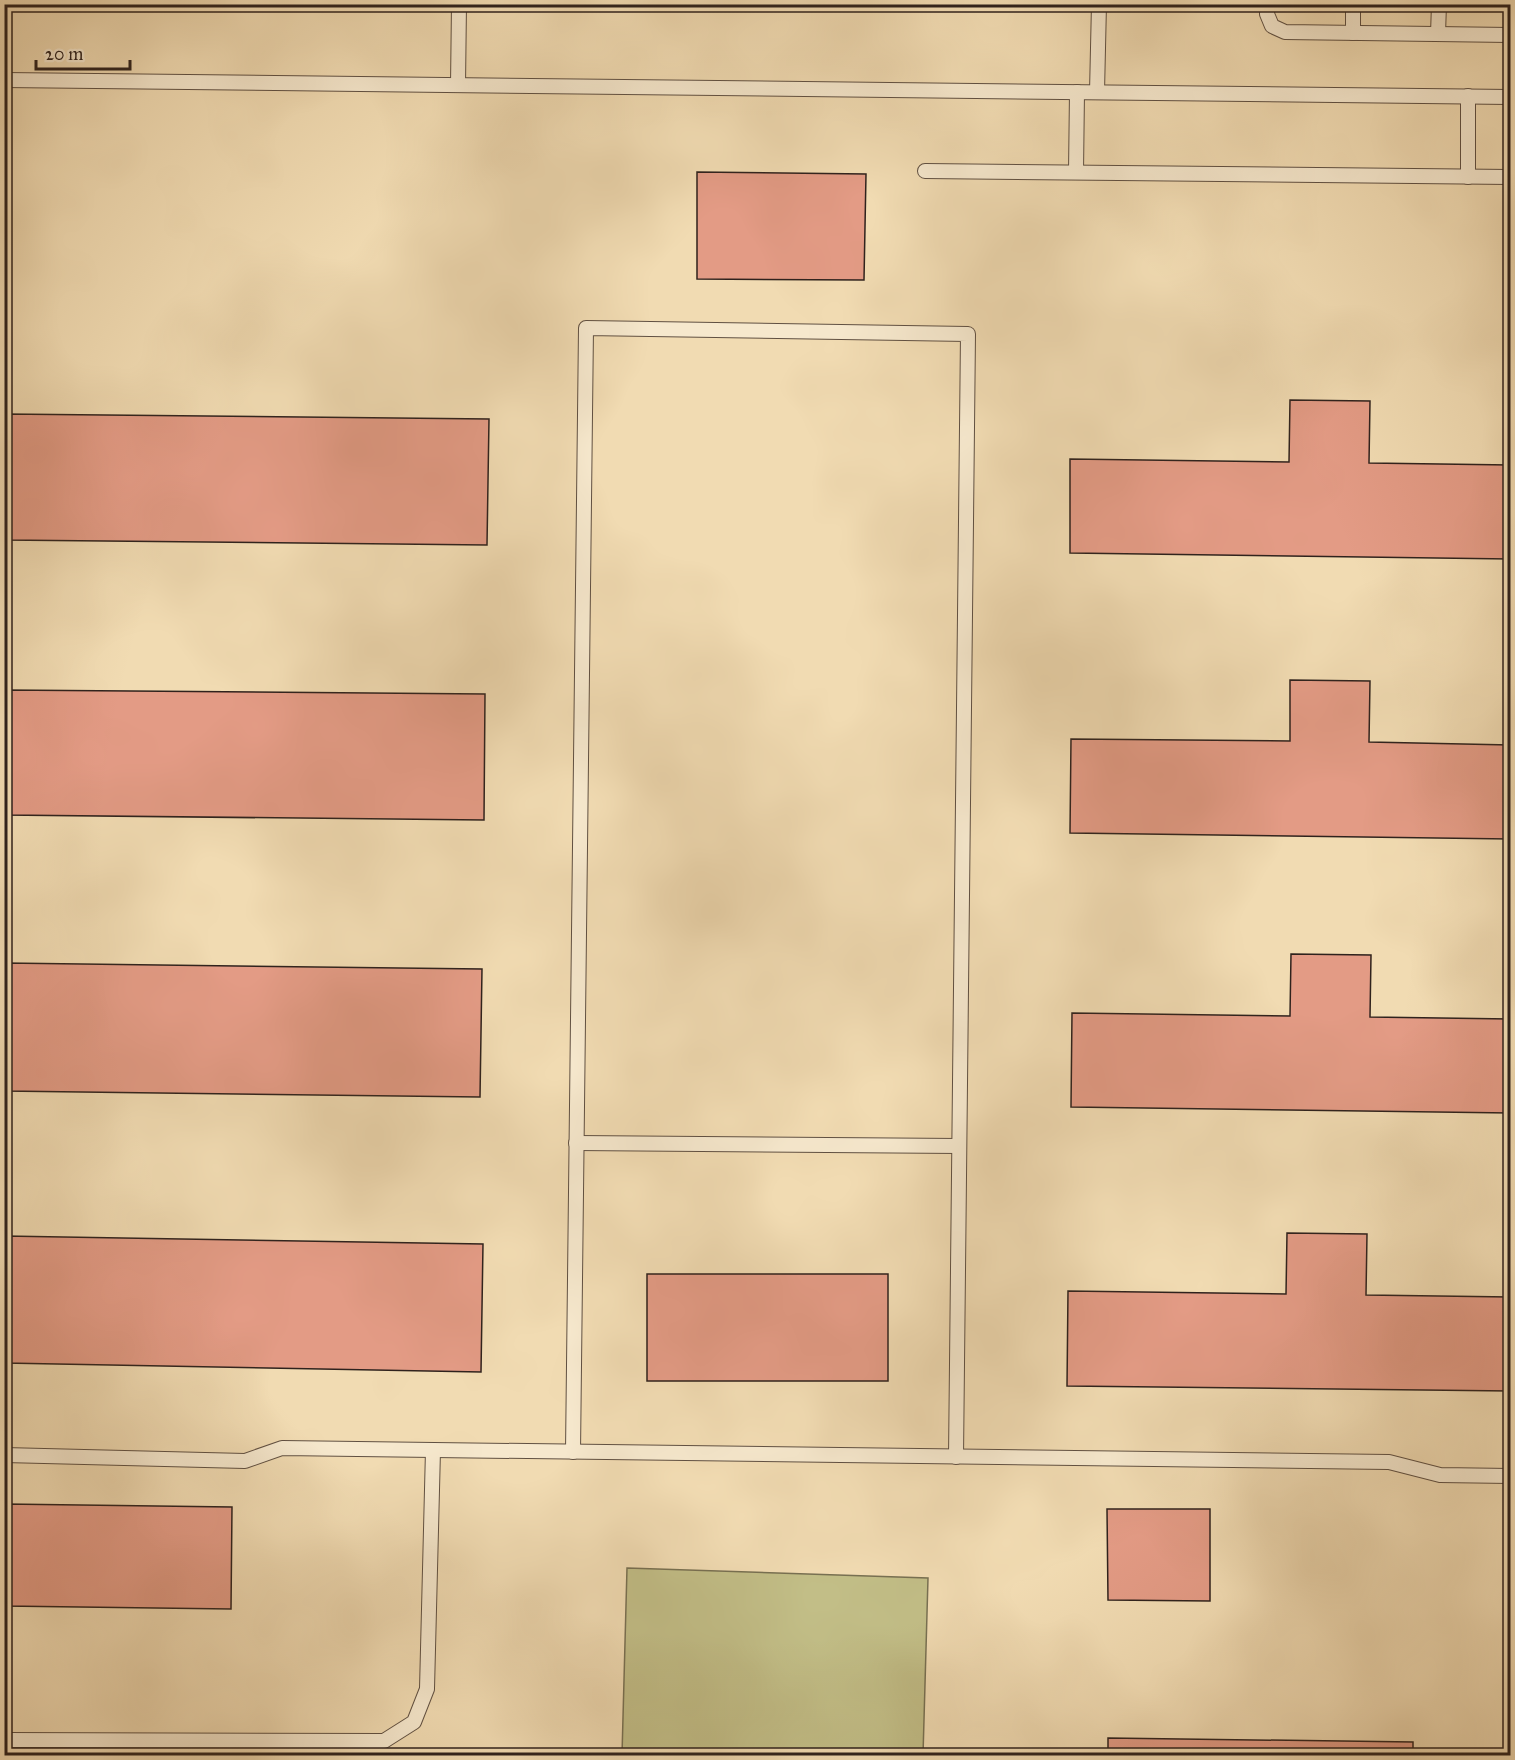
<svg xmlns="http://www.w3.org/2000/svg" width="1515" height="1760" font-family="'IM FELL Great Primer',serif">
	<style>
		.green { fill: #c2be87; stroke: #787052; stroke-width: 1.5 }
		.building { fill: #e39b85; stroke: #2f221d; stroke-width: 1.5 }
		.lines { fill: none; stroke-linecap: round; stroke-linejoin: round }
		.service-casing { stroke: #605042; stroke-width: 16 }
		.service { stroke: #f6e8cd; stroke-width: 14 }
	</style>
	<rect width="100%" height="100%" fill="#f1dbb2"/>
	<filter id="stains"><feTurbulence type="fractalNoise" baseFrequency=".00333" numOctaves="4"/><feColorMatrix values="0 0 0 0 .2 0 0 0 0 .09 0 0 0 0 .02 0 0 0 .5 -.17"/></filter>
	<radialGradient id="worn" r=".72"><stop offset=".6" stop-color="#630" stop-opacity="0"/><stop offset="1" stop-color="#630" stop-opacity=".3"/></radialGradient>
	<path class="green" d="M627,1568L928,1578L923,1755H622Z"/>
	<g class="building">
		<path d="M697,172L866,174L864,280L697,279Z"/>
		<path d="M1290,400L1370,401L1369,463L1510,465V559L1070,553V459L1289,462Z"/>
		<path d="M4,414L489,419L487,545L4,540Z"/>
		<path d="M1290,680L1370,681L1369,742L1510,745V839L1070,833L1071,739L1290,741Z"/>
		<path d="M4,690L485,694L484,820L4,815Z"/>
		<path d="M1291,954L1371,955L1370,1017L1510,1019V1113L1071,1107L1072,1013L1290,1016Z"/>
		<path d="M4,963L482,969L480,1097L4,1091Z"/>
		<path d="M1287,1233L1367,1234L1366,1295L1510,1297V1391L1067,1386L1068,1291L1286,1294Z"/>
		<path d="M4,1236L483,1244L481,1372L4,1363Z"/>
		<rect x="647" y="1274" width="241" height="107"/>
		<path d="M4,1504L232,1507L231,1609L4,1606Z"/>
		<path d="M1107,1509H1210V1601L1108,1600Z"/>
		<path d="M1108,1738L1413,1742V1756H1108Z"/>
	</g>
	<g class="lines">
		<g class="service-casing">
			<g id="service">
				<path d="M1268,4L1267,14L1272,26L1285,32L1510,35"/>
				<path d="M1353,33V4"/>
				<path d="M1438,34L1439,4"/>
				<path d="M4,80L1510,97"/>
				<path d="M458,85L459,4"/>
				<path d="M1097,92L1099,4"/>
				<path d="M925,171L1510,177"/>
				<path d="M1076,172L1077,92"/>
				<path d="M1468,177V96"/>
				<path d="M576,1143L959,1146"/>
				<path d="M573,1452L586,328L968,334L956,1457"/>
				<path d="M4,1455L245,1461L282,1448L1389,1462L1440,1475L1510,1476"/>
				<path d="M4,1740L384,1741L414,1722L427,1689L433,1450"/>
			</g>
		</g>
		<use href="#service" class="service"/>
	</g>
	<rect width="1515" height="1760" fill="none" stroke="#f1dbb2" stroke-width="24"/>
	<rect x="6" y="6" width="1503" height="1748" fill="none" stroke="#2f221d" stroke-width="3"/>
	<rect x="12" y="12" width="1491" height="1736" fill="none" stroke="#2f221d" stroke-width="1.5"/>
	<path d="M36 60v9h94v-9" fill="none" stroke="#2f221d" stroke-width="3"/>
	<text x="45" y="60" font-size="18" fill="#2f221d" stroke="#f6e8cd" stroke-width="4.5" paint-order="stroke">20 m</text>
	<rect width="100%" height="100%" filter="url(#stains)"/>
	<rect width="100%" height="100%" fill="url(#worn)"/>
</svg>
